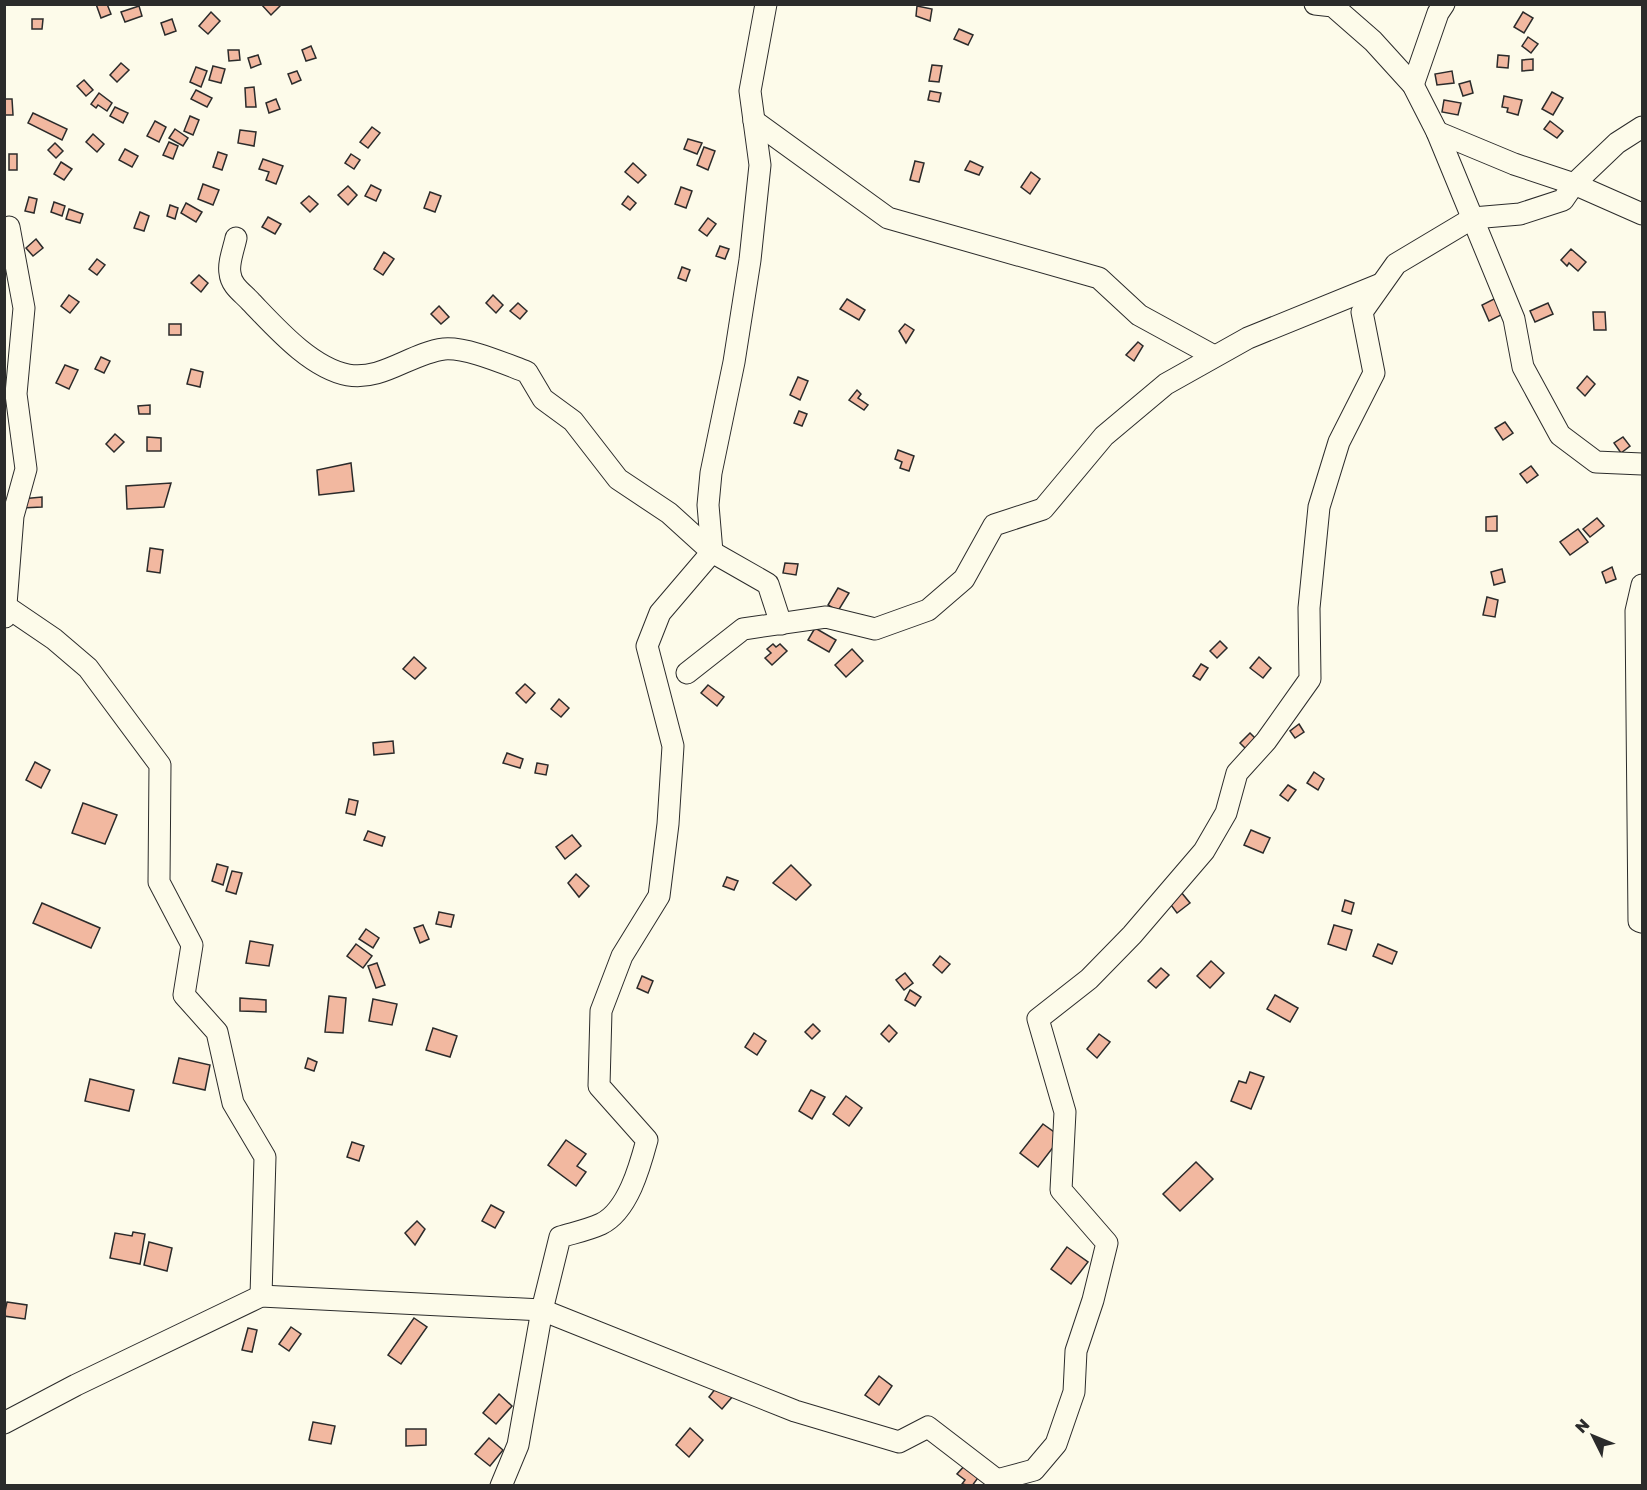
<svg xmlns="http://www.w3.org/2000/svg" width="1647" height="1490" font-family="'Golos Text',sans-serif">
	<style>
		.building { fill: #f2b8a0; stroke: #2b2b2b; stroke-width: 1.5 }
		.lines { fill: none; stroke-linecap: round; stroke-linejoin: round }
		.minor-casing { stroke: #2b2b2b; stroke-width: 23 }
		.minor { stroke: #fdfbea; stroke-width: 21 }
	</style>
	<rect width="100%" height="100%" fill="#fdfbea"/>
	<g class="building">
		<path d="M96,4H107L111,14L101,18Z"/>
		<path d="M261,4H282L271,15Z"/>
		<path d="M139,6L142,16L125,22L121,12Z"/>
		<path d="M917,6L932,9L930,21L916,16Z"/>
		<path d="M211,12L220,21L208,34L199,26Z"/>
		<path d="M1523,12L1533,18L1524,33L1514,27Z"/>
		<path d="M32,19H43L42,29H32Z"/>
		<path d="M172,19L176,31L165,35L161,23Z"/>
		<path d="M959,29L973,35L968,45L954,39Z"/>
		<path d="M1528,37L1538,44L1531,53L1522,46Z"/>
		<path d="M311,46L316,58L306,61L302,50Z"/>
		<path d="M228,50H239L240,60L229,61Z"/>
		<path d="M258,55L261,64L251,68L248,58Z"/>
		<path d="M1498,55L1509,56L1508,68L1497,67Z"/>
		<path d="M1533,59V70L1522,71V60Z"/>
		<path d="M121,63L129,70L117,82L110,75Z"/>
		<path d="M932,65L942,66L939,82L929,81Z"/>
		<path d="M213,66L225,69L221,83L209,80Z"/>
		<path d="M196,67L207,71L201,87L190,82Z"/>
		<path d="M297,71L301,80L292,84L288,74Z"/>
		<path d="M1452,71L1454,83L1437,85L1435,74Z"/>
		<path d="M84,80L93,90L86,96L77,86Z"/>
		<path d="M1470,81L1473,93L1463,96L1459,84Z"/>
		<path d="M254,87L256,107H246L245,88Z"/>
		<path d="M196,90L212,98L207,107L191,99Z"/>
		<path d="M930,91L941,93L939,102L928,100Z"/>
		<path d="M1552,92L1563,98L1553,115L1542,109Z"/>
		<path d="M99,93L112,103L107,111L98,105L96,108L91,104Z"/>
		<path d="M1504,96L1522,100L1518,115L1507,112L1508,108L1502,107Z"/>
		<path d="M4,99H12L13,115H4Z"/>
		<path d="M276,99L280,109L269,113L266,103Z"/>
		<path d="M1444,100L1461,103L1458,115L1442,112Z"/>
		<path d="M115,107L128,113L123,123L110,116Z"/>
		<path d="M33,113L67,129L62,140L28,123Z"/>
		<path d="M190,116L199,120L193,135L184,131Z"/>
		<path d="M155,121L166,127L159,142L147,136Z"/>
		<path d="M1550,121L1563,131L1557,138L1544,129Z"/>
		<path d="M372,127L380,133L368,148L360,142Z"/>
		<path d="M175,129L188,138L183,146L169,138Z"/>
		<path d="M240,130L256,132L254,146L238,143Z"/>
		<path d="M93,134L104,144L97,152L86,142Z"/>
		<path d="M688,139L702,143L697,154L684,149Z"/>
		<path d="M169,142L178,146L173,159L163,155Z"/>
		<path d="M55,143L63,151L56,158L48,150Z"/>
		<path d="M704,147L715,151L708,170L697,165Z"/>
		<path d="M125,149L138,156L132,167L119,160Z"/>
		<path d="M218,152L227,155L222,170L213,167Z"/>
		<rect x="9" y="154" width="8" height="16"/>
		<path d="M351,154L360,160L354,169L345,163Z"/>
		<path d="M263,159L283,166L276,184L266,180L269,172L259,169Z"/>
		<path d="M915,161L924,163L919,182L910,180Z"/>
		<path d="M970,161L983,167L979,175L965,170Z"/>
		<path d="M61,162L72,169L64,180L54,174Z"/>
		<path d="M633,163L646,175L638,183L625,172Z"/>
		<path d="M1031,172L1040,179L1030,194L1021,187Z"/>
		<path d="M203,184L219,190L213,205L198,199Z"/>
		<path d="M371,185L381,190L376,201L365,196Z"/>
		<path d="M348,186L357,195L348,205L338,195Z"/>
		<path d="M681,187L692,191L686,208L675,204Z"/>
		<path d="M430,192L441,196L435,212L424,208Z"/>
		<path d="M309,196L318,204L310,212L301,203Z"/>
		<path d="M628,196L636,203L630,210L622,204Z"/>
		<path d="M29,197L37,199L34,213L25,211Z"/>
		<path d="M54,202L65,206L62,216L51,212Z"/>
		<path d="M186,203L202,212L196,222L181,213Z"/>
		<path d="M170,205L178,208L175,219L167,216Z"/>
		<path d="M69,209L83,214L80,223L66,219Z"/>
		<path d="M140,212L149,216L144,231L134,228Z"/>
		<path d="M268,217L281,224L275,234L262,227Z"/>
		<path d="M708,218L716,224L707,236L699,230Z"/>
		<path d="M36,239L43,248L33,256L26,248Z"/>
		<path d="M720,246L729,249L725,259L716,256Z"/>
		<path d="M1571,249L1586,262L1578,271L1569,263L1567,266L1561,260Z"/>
		<path d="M384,252L394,259L383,275L374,269Z"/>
		<path d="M97,259L105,265L97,275L89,269Z"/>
		<path d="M682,267L690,270L686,281L678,278Z"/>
		<path d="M199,275L208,283L201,292L191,283Z"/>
		<path d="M69,295L79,302L70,313L61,306Z"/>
		<path d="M493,295L503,305L496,313L486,303Z"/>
		<path d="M1496,298L1503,314L1489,321L1482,305Z"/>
		<path d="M847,299L865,310L859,320L840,309Z"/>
		<path d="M518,303L527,311L520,319L510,311Z"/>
		<path d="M1548,303L1553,314L1535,322L1530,311Z"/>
		<path d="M439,306L449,317L441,324L431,314Z"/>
		<path d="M1593,312H1605L1606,330H1594Z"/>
		<rect x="169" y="324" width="12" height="11"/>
		<path d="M905,324L914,330L906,343L899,331Z"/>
		<path d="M1138,342L1143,346L1134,361L1126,355Z"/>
		<path d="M101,357L110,361L104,373L95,369Z"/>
		<path d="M65,365L78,370L69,389L56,383Z"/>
		<path d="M191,369L203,372L200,387L187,384Z"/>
		<path d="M1587,376L1595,384L1585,396L1577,388Z"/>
		<path d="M798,377L808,381L800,400L790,395Z"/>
		<path d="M857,390L861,394L858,398L868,405L864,410L849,400Z"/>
		<path d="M150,405V414H139L138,406Z"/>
		<path d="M799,411L807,414L802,426L794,423Z"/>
		<path d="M1505,422L1513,433L1503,440L1495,428Z"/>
		<path d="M115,434L124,442L114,452L106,444Z"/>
		<path d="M147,437L161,438V451H147Z"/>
		<path d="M1623,437L1630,446L1621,453L1614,443Z"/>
		<path d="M898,450L914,456L909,471L900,468L902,462L895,459Z"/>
		<path d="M351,463L354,491L319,495L317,470Z"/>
		<path d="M1531,466L1538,475L1527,483L1520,474Z"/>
		<path d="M171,483L164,507L127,509L126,486Z"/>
		<path d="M42,497V507L21,508V499Z"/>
		<path d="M1497,516V531H1486V517Z"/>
		<path d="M1597,518L1604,526L1590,537L1583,529Z"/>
		<path d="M1578,529L1588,542L1570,555L1560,542Z"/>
		<path d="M150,548L163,550L160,573L147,571Z"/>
		<path d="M785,563L798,564L796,575L783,573Z"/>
		<path d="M1612,567L1616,579L1606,583L1602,572Z"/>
		<path d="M1502,569L1505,582L1494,585L1491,572Z"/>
		<path d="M838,588L849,593L838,611L828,605Z"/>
		<path d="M1487,597L1498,600L1495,617L1483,615Z"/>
		<path d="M815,628L836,640L829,652L808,640Z"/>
		<path d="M1220,641L1227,648L1217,658L1210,651Z"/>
		<path d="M773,644L776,647L780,644L787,651L772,665L765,658L771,653L767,649Z"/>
		<path d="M852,649L863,661L846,677L835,665Z"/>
		<path d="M414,657L426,668L415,679L403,669Z"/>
		<path d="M1259,657L1271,668L1263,678L1250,668Z"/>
		<path d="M1201,664L1208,668L1200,680L1193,676Z"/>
		<path d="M525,684L535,693L526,703L516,693Z"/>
		<path d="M708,685L724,697L717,706L701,693Z"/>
		<path d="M559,699L569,708L561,717L551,709Z"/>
		<path d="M1299,724L1304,732L1295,738L1290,731Z"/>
		<path d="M1250,733L1256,739L1246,749L1240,743Z"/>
		<path d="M393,741L394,753L374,755L373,743Z"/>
		<path d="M507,753L523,759L520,768L503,763Z"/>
		<path d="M35,762L50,770L41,788L26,780Z"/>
		<path d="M537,763L548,765L546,775L535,773Z"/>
		<path d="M1314,772L1324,779L1318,790L1307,783Z"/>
		<path d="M1288,785L1296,790L1288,801L1280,795Z"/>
		<path d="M349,799L358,801L355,815L346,813Z"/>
		<path d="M83,803L117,815L105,844L72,833Z"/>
		<path d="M1251,830L1270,838L1263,853L1244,845Z"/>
		<path d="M368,831L385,837L382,846L364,840Z"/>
		<path d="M572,835L581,846L565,859L556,847Z"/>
		<path d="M217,864L228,867L223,885L212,881Z"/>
		<path d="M791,865L811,885L796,900L773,883Z"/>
		<path d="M232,871L242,873L236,894L226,891Z"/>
		<path d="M576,874L589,886L579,897L568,883Z"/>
		<path d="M727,877L738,881L734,890L723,886Z"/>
		<path d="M1181,892L1190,903L1177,913L1168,901Z"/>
		<path d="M1345,900L1354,903L1351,914L1342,911Z"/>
		<path d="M42,903L100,928L91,948L33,923Z"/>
		<path d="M439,912L454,915L451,927L436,924Z"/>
		<path d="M423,925L429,939L420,943L414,928Z"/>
		<path d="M1334,925L1352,930L1346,950L1328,944Z"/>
		<path d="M366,929L379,938L373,948L359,939Z"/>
		<path d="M250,941L273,945L269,966L246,963Z"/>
		<path d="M356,944L372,956L363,968L347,956Z"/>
		<path d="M1378,944L1397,952L1392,964L1373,956Z"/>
		<path d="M940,956L950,964L942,973L933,965Z"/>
		<path d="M1211,961L1224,973L1210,988L1197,976Z"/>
		<path d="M377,963L385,985L376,988L368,966Z"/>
		<path d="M1161,968L1169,975L1156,988L1148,981Z"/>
		<path d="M905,973L913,983L904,990L896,980Z"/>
		<path d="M642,976L653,981L648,993L637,988Z"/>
		<path d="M910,990L921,997L915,1006L905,1000Z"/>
		<path d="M1275,995L1298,1008L1290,1022L1267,1009Z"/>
		<path d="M329,996L346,998L343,1033L325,1032Z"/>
		<path d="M240,998L266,1000V1012L240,1011Z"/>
		<path d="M373,999L397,1004L392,1025L369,1021Z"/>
		<path d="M813,1024L820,1031L812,1039L805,1032Z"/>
		<path d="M889,1025L897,1033L889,1042L881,1034Z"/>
		<path d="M433,1028L457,1036L450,1057L426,1050Z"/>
		<path d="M754,1033L766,1041L757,1055L745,1047Z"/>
		<path d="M1099,1034L1110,1042L1097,1058L1087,1049Z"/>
		<path d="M179,1058L210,1065L205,1090L173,1083Z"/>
		<path d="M308,1058L317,1062L314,1071L305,1068Z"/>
		<path d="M1250,1072L1264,1077L1251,1109L1231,1101L1239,1081L1246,1083Z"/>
		<path d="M90,1079L134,1090L129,1111L85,1101Z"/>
		<path d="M811,1090L825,1097L812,1119L799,1111Z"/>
		<path d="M846,1096L862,1108L849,1126L833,1114Z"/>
		<path d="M1043,1124L1061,1137L1038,1167L1020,1153Z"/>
		<path d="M566,1140L586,1154L577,1166L586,1172L576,1186L548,1165Z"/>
		<path d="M352,1142L364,1146L359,1161L347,1157Z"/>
		<path d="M1196,1162L1213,1179L1180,1211L1163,1194Z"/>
		<path d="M491,1205L504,1212L495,1228L482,1221Z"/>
		<path d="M417,1221L425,1229L415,1245L405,1233Z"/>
		<path d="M133,1232L145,1234L140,1264L110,1258L115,1233L132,1236Z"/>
		<path d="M149,1242L172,1248L167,1271L144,1265Z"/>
		<path d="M1067,1247L1088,1262L1071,1284L1051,1269Z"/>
		<path d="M7,1302L27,1305L25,1319L4,1316Z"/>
		<path d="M414,1318L427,1327L401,1364L388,1355Z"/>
		<path d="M291,1327L301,1334L289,1351L279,1344Z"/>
		<path d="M248,1328L257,1330L252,1352L242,1350Z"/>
		<path d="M879,1376L892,1386L879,1405L865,1395Z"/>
		<path d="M719,1384L733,1396L722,1409L709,1397Z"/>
		<path d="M499,1394L512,1406L496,1424L483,1413Z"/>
		<path d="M313,1422L335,1426L331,1444L309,1440Z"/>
		<path d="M690,1428L703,1440L689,1457L676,1445Z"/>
		<path d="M406,1429H426V1445L406,1446Z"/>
		<path d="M489,1438L503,1450L490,1466L475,1454Z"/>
		<path d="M966,1464L980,1475L972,1486L962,1484L965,1480L957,1474Z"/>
	</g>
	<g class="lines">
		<g class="minor-casing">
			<g id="minor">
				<path d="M1315,4L1333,6L1373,41L1413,85L1437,132L1514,319L1523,367L1560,435L1596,462L1642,464"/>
				<path d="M1413,85L1438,13L1444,4"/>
				<path d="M754,121L888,218L1099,278L1139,315L1214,356"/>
				<path d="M1437,132L1514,164L1574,184L1642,214"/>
				<path d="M236,238C234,248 228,263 230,273C231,286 243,293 251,302C276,328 311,368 348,375C382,381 411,353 444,349C467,347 505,364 527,372L543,399L573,421L618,479L669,513L712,552L768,584L781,624"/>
				<path d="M1642,585L1636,611L1639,921L1642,922"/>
				<path d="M4,605L54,639L88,668L160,765L159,882L192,945L184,995L217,1032L233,1103L265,1157L261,1296"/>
				<path d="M5,617L13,516L26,469L16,394L24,308L9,227"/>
				<path d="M687,673L743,629L826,617L875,629L928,610L964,579L994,525L1043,509L1104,436L1166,384L1248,338L1381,284"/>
				<path d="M4,1423L76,1385L261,1296L542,1310L795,1411L899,1442L928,1427L997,1480L1000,1486"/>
				<path d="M997,1480L1034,1470L1056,1444L1074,1392L1076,1351L1093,1300L1107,1243L1061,1190L1065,1112L1038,1019L1089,979L1132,935L1204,851L1226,813L1237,773L1266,741L1310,679L1309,608L1319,507L1339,442L1374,373L1362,312L1396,264L1473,218L1520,214L1563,200L1574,184L1617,143L1642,127"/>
				<path d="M501,1486L518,1445L542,1310L560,1237C573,1233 588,1230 601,1224C628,1211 640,1166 647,1140L599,1086L601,1011L622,956L659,896L668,824L673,746L647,646L660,613L712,552L708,505L711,473L734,362L750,260L760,165L750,91L766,4"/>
			</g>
		</g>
		<use href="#minor" class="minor"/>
	</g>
	<rect width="1647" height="1490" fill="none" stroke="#2b2b2b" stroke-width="12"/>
	<g transform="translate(1593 1436) rotate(313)" stroke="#fdfbea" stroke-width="4.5" paint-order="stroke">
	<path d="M0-4.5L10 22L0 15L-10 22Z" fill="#2b2b2b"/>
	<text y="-9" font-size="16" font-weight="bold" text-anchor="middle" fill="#2b2b2b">N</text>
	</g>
</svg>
